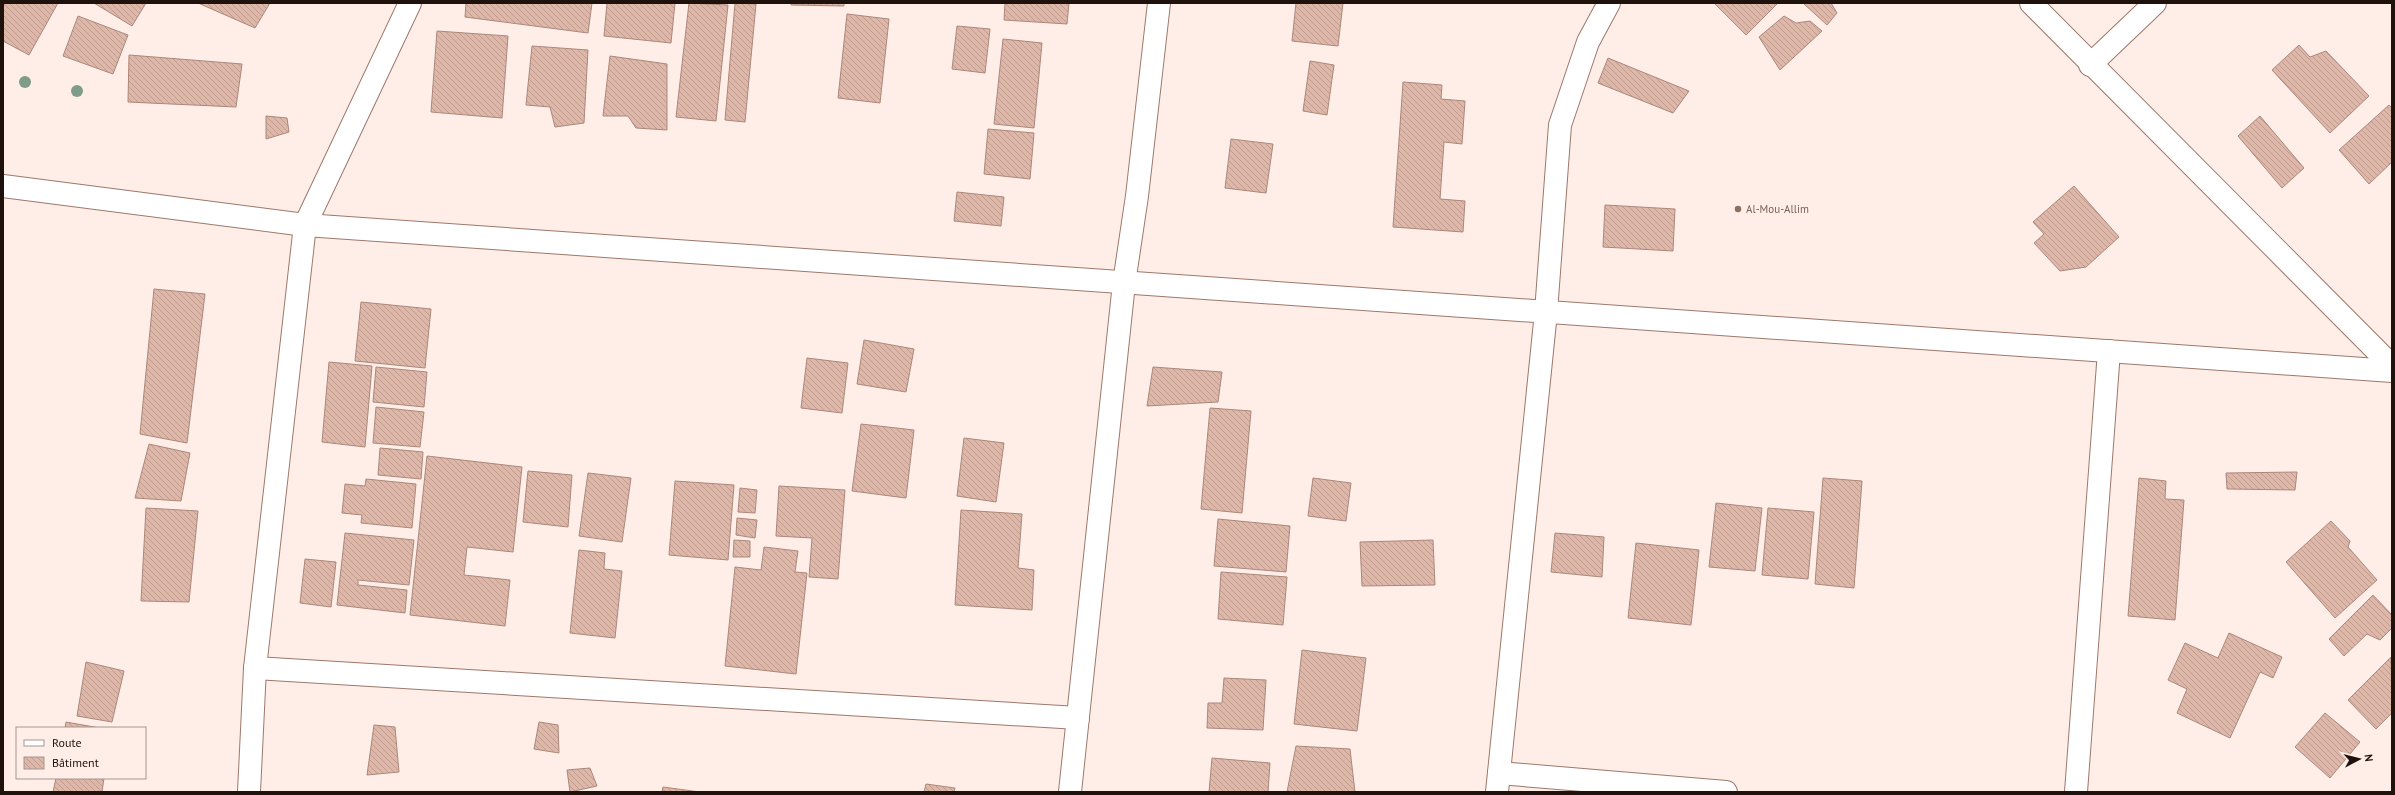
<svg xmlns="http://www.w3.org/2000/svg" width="2395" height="795" font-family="'PT Sans',sans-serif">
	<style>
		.building { fill: url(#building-back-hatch); stroke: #ac877a }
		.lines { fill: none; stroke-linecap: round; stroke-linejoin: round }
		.minor-casing { stroke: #9c786b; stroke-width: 24 }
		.minor { stroke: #fff; stroke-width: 22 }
		.tree { fill: #7f9c8a }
		.education-dot { fill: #8d6e63; stroke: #ffeee8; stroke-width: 1.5 }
		.labels { text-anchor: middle; stroke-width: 3.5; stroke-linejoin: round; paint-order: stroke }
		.education-label { font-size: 11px; fill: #785e54; stroke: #ffeee8; text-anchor: start }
	</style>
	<defs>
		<pattern id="building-back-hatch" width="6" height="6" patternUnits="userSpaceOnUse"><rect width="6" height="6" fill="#deb7a8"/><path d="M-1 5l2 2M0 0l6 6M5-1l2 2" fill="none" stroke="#be9c8f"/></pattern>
	</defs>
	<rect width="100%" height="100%" fill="#ffeee8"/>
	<g class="building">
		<path d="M3,3H58L29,55L3,41Z"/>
		<path d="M94,3H146L132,26Z"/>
		<path d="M198,3H270L255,28Z"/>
		<path d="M466,3H592L588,33L465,17Z"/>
		<path d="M607,3H675L671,43L604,36Z"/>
		<path d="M689,3L728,5L716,121L676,117Z"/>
		<path d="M735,3L756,4L745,122L725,120Z"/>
		<path d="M791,3H844V6L791,5Z"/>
		<path d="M1005,3H1069L1067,24L1004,20Z"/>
		<path d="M1296,3H1343L1338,46L1292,41Z"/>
		<path d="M1714,3H1778L1746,35Z"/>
		<path d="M1803,3H1831L1837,13L1827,25Z"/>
		<path d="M847,14L889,19L880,103L838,98Z"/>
		<path d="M78,16L128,35L113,74L63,56Z"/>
		<path d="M1784,16L1796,23L1810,21L1822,31L1780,70L1759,37Z"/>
		<path d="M957,26L990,29L985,73L952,69Z"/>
		<path d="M437,31L508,36L502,118L431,112Z"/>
		<path d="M1003,39L1042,43L1034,128L994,124Z"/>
		<path d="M2299,45L2310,57L2326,51L2369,96L2330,133L2272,70Z"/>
		<path d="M532,46L588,50L584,123L555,127L550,107L526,105Z"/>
		<path d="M129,55L242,64L236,107L128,102Z"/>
		<path d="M610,56L667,64V130L636,128L628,116H603Z"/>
		<path d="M1608,58L1689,91L1673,113L1598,83Z"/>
		<path d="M1310,61L1334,65L1327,115L1303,111Z"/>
		<path d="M1403,82L1442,85L1441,99L1465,101L1462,144L1444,142L1440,199L1465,201L1463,232L1393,227Z"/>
		<path d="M2389,105L2392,108V162L2369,184L2339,150Z"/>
		<path d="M266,116L287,118L289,132L266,139Z"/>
		<path d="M2260,116L2304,168L2282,188L2238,136Z"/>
		<path d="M988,129L1034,133L1030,179L984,174Z"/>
		<path d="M1231,139L1273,144L1266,193L1225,188Z"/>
		<path d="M2074,186L2119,237L2086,267L2060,271L2034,243L2044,234L2033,222Z"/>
		<path d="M957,192L1004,197L1001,226L954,221Z"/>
		<path d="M1605,205L1675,209L1673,251L1603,247Z"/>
		<path d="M154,289L205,294L187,443L140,434Z"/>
		<path d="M361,302L431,309L425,368L355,361Z"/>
		<path d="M864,340L914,349L906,392L857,384Z"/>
		<path d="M807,358L848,363L842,413L801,408Z"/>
		<path d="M329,362L372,366L365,447L322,442Z"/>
		<path d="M376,367L427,372L424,407L373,402Z"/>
		<path d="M1153,367L1222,372L1218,402L1147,406Z"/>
		<path d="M376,407L424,412L420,447L373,443Z"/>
		<path d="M1210,408L1251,411L1242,513L1201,509Z"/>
		<path d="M861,424L914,430L906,498L852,491Z"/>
		<path d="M964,438L1004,443L996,502L957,496Z"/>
		<path d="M149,444L190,453L181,501L135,498Z"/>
		<path d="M380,448L423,452L421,479L378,475Z"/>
		<path d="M427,456L522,467L513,552L467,547L464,575L510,580L505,626L410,615Z"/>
		<path d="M528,471L572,475L568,527L523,522Z"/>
		<path d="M2297,472L2295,490L2227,489L2226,473Z"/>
		<path d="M588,473L631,478L622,542L579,536Z"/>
		<path d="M1313,478L1351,483L1346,521L1308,516Z"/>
		<path d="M1823,478L1862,481L1854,588L1815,584Z"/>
		<path d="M2139,478L2166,481L2165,499L2184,500L2175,620L2128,616Z"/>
		<path d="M366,479L416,484L412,528L361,523L362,515L342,513L345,484L365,486Z"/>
		<path d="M675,481L734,485L728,560L669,555Z"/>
		<path d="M779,486L845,490L838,579L809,577L812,538L776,536Z"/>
		<path d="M740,488L757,490L755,513L738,512Z"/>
		<path d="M1716,503L1762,508L1755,571L1709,567Z"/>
		<path d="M146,508L198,511L189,602L141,601Z"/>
		<path d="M1768,508L1814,512L1808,579L1762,575Z"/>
		<path d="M961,510L1022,514L1018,568L1034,570L1032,610L955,605Z"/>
		<path d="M737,518L757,520L755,538L736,535Z"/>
		<path d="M1218,519L1290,526L1286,572L1214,566Z"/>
		<path d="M2331,521L2350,541L2348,547L2377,580L2335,618L2286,562Z"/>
		<path d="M345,533L414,540L409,585L358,580V585L407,590L405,613L337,605Z"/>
		<path d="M1555,533L1604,537L1602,577L1551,572Z"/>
		<path d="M734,540L750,541V557H733Z"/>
		<path d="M1433,540L1435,585L1362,586L1360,542Z"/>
		<path d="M1636,543L1699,550L1691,625L1628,618Z"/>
		<path d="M764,547L798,551L795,572L807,573L796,674L725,666L735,567L761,570Z"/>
		<path d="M579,550L605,553L604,569L622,571L615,638L570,633Z"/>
		<path d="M305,559L336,562L331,607L300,603Z"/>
		<path d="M1221,572L1287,577L1283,625L1218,619Z"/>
		<path d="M2373,595L2392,615V628L2380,640L2367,634L2344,656L2329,639Z"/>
		<path d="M2229,633L2282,657L2273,678L2260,672L2230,738L2177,713L2187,689L2168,680L2185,643L2218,658Z"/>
		<path d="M1302,650L1366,658L1357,731L1294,724Z"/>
		<path d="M2391,657L2392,713L2376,729L2348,700Z"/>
		<path d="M86,662L124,671L112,722L77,716Z"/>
		<path d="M1224,678L1266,680L1263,730L1207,728L1208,703H1222Z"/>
		<path d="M2325,713L2360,742L2330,778L2295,747Z"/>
		<path d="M66,722L100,728H65Z"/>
		<path d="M539,722L558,725L559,753L534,749Z"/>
		<path d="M374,725L395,727L399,772L367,775Z"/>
		<path d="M1296,746L1350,749L1355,792H1287Z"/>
		<path d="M1212,758L1270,763L1268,792H1209Z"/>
		<path d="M590,768L597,786L570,792L567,770Z"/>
		<path d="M56,778H104L102,792H53Z"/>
		<path d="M926,784L955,788L954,792H924Z"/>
		<path d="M663,787L700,792H662Z"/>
	</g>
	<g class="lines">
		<g class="minor-casing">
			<g id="minor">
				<path d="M2031,3L2392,366"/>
				<path d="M2090,65L2155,3"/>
				<path d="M3,186L305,225L2392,371"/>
				<path d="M255,668L1078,718"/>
				<path d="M1499,773L1726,792"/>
				<path d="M249,792L255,668L305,225L410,3"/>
				<path d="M1070,792L1124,283L1137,196L1159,3"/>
				<path d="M1497,792L1546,312L1560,125L1588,42L1609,3"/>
				<path d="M2076,792L2109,351"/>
			</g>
		</g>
		<use href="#minor" class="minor"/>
	</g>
	<g class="tree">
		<circle cx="25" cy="82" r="6"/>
		<circle cx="77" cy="91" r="6"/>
	</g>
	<circle class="education-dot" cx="1738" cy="209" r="4"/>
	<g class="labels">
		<g class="education-label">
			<text x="1746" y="213">Al-Mou-Allim</text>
		</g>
	</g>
	<rect width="2395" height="795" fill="none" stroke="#1f120d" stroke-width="8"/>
	<rect x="16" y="727" width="130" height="52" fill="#ffeee8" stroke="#a59690"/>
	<rect x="24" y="740" width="20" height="6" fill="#ffffff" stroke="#a59690"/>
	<text x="52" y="747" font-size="12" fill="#1f120d">Route</text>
	<rect x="24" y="757" width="20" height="12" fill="url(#building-back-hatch)" stroke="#a59690"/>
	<text x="52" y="767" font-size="12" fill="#1f120d">Bâtiment</text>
	<g transform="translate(2359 759) rotate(83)" stroke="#ffeee8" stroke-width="3" paint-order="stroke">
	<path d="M0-3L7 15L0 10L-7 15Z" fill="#1f120d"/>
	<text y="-6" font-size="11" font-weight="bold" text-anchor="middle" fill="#1f120d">N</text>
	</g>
</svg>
